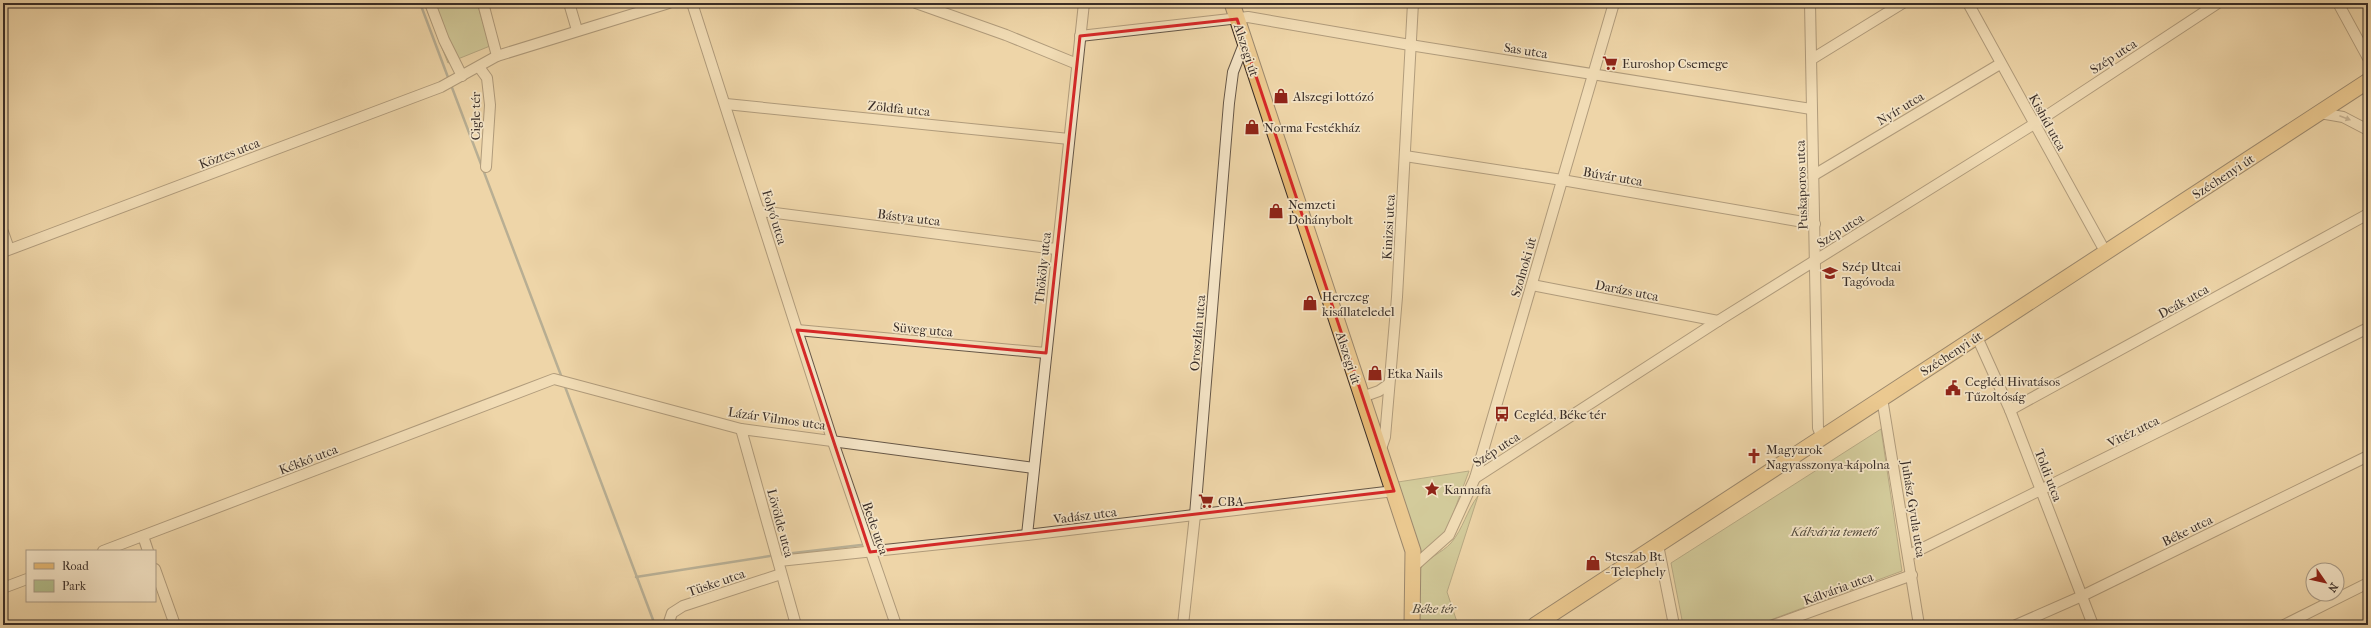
<svg xmlns="http://www.w3.org/2000/svg" width="2371" height="628" font-family="'IM FELL French Canon',serif">
	<style>
		.green { fill: #b2be8c; stroke: #76765a }
		.lines { fill: none; stroke-linecap: round; stroke-linejoin: round }
		.stream { stroke: #757f7a; stroke-width: 2.5 }
		.street-casing { stroke: #665747; stroke-width: 12 }
		.primary-casing { stroke: #392d27; stroke-width: 17 }
		.street { stroke: #f4e4c6; stroke-width: 10 }
		.primary { stroke: #e7ba74; stroke-width: 15 }
		.oneway { fill: #968876 }
		.marked { fill: none; stroke: #d62828; stroke-width: 3; stroke-linejoin: round }
		.labels { text-anchor: middle; stroke-width: 3.5; stroke-linejoin: round; paint-order: stroke }
		.street-label { font-size: 13px; fill: #392d27; stroke: #f4e4c6 }
		.poi-label { font-size: 13px; fill: #392d27; stroke: #f4e4c6; text-anchor: start }
		.park-label { font-size: 13px; font-style: italic; fill: #514a3b; stroke: #f4e4c6 }
	</style>
	<rect width="100%" height="100%" fill="#eed5a8"/>
	<filter id="stains"><feTurbulence type="fractalNoise" baseFrequency=".005" numOctaves="4"/><feColorMatrix values="0 0 0 0 .2 0 0 0 0 .09 0 0 0 0 .02 0 0 0 .5 -.17"/></filter>
	<radialGradient id="worn" r=".72"><stop offset=".6" stop-color="#630" stop-opacity="0"/><stop offset="1" stop-color="#630" stop-opacity=".3"/></radialGradient>
	<g class="green">
		<path d="M424,3H477L490,46L448,63Z"/>
		<path d="M1881,429L1902,571L1757,625H1683L1671,563Z"/>
		<path d="M1469,471L1447,530L1423,552L1416,550L1398,482Z"/>
		<path d="M1478,496L1447,592L1458,625H1416L1420,569C1428,557 1442,553 1451,543C1463,529 1467,510 1478,496Z"/>
	</g>
	<g class="lines">
		<g class="stream">
			<path d="M420,3L449,80"/>
			<path d="M451,85L562,378"/>
			<path d="M564,384L655,625"/>
			<path d="M785,554L861,545"/>
			<path d="M636,577L770,556"/>
		</g>
		<g class="street-casing">
			<g id="street">
				<path d="M430,3L444,40L462,76"/>
				<path d="M483,3L497,56"/>
				<path d="M569,3L577,30"/>
				<path d="M692,3L832,439L896,625"/>
				<path d="M916,3L1006,35L1077,64"/>
				<path d="M1810,3L1818,428L1822,438"/>
				<path d="M1968,3L2106,253"/>
				<path d="M2338,3L2368,58"/>
				<path d="M1080,36L1248,17L1410,45L1811,109"/>
				<path d="M1812,59L1903,3"/>
				<path d="M479,67L487,78L490,105L486,167"/>
				<path d="M726,104L1069,139"/>
				<path d="M2320,113L2343,117L2368,130"/>
				<path d="M1405,156L1562,180L1815,224"/>
				<path d="M1814,175L2000,64"/>
				<path d="M760,211L1056,249"/>
				<path d="M3,232L9,249"/>
				<path d="M3,252L441,87L497,56L669,3"/>
				<path d="M1532,285L1718,321"/>
				<path d="M797,330L1046,353"/>
				<path d="M1977,337L2010,410L2093,625"/>
				<path d="M1362,397L1379,391L1389,384"/>
				<path d="M1882,398L1919,625"/>
				<path d="M2010,410L2368,214"/>
				<path d="M741,429L796,625"/>
				<path d="M1380,452L1385,437L1397,297L1413,3"/>
				<path d="M1475,478L1718,321L2034,124L2218,3"/>
				<path d="M1027,535L1084,3"/>
				<path d="M143,536L148,551"/>
				<path d="M1658,545L1674,625"/>
				<path d="M103,551L554,379L741,429L1034,468"/>
				<path d="M1909,555L2368,328"/>
				<path d="M779,561L1027,535L1394,491"/>
				<path d="M1413,567L1449,535L1475,478L1614,3"/>
				<path d="M155,569L175,625"/>
				<path d="M3,588L27,579"/>
				<path d="M668,625L672,613L683,606L781,574"/>
				<path d="M1183,625L1195,515L1229,103L1233,72L1244,44"/>
				<path d="M1774,625L1912,575"/>
				<path d="M2016,625L2082,596L2368,456"/>
				<path d="M2284,625L2368,583"/>
			</g>
		</g>
		<g class="primary-casing">
			<g id="primary">
				<path d="M1232,3L1413,551L1412,625"/>
				<path d="M1535,625L2368,81"/>
			</g>
		</g>
		<use href="#street" class="street"/>
		<use href="#primary" class="primary"/>
	</g>
	<defs><path id="oneway-solid" d="M-6-.8H1V-3.2L6.5 0L1 3.2V.8H-6Z"/></defs>
	<use class="oneway" href="#oneway-solid" transform="translate(2345 118) rotate(21)"/>
	<path d="M0 0H2371V628H0ZM1237,19L1394,491L870,552L797,330L1046,353L1080,36Z" fill="#eed5a8" fill-opacity=".55" fill-rule="evenodd"/>
	<path class="marked" d="M1237,19L1394,491L870,552L797,330L1046,353L1080,36Z"/>
	<defs>
		<g id="supermarket-bare" transform="scale(1.2)"><path d="M-6-5.5h2.5l.6 2H6L4.5 2H-2.5L-4.4-4H-6ZM-1.5 3.2a1.3 1.3 0 1 0 .1 0ZM3 3.2a1.3 1.3 0 1 0 .1 0Z" fill="#8f2418" stroke="#f4e4c6" stroke-width="2.5" paint-order="stroke"/></g>
		<g id="shop-bare" transform="scale(1.2)"><path d="M-5-2.5h2.3a2.7 3.5 0 0 1 5.4 0H5L5.5 6h-11ZM-1.5-2.5h3a1.5 2.3 0 0 0-3 0Z" fill="#8f2418" stroke="#f4e4c6" stroke-width="2.5" paint-order="stroke"/></g>
		<g id="school-bare" transform="scale(1.2)"><path d="M0-5L7-2L0 1L-7-2ZM-4 1L0 2.5L4 1V4Q0 6-4 4Z" fill="#8f2418" stroke="#f4e4c6" stroke-width="2.5" paint-order="stroke"/></g>
		<g id="civic-bare" transform="scale(1.2)"><path d="M-.6-6.5H3V-4.5H.6V-3L4-1V1h2V6H-6V1h2V-1L-.6-3ZM-1.2 2.5V6h2.4V2.5Z" fill="#8f2418" stroke="#f4e4c6" stroke-width="2.5" paint-order="stroke"/></g>
		<g id="bus-bare" transform="scale(1.2)"><path d="M-5-6H5V4H4V6H2V4H-2V6H-4V4H-5ZM-3.5-4V0h7V-4ZM-3.5 1.2v1.5H-2V1.2ZM2 1.2v1.5H3.5V1.2Z" fill="#8f2418" stroke="#f4e4c6" stroke-width="2.5" paint-order="stroke"/></g>
		<g id="church-bare" transform="scale(1.2)"><path d="M-1.2-6h2.4v3.5h3.3v2.4h-3.3V6h-2.4V-.1h-3.3v-2.4h3.3Z" fill="#8f2418" stroke="#f4e4c6" stroke-width="2.5" paint-order="stroke"/></g>
		<g id="sight-bare" transform="scale(1.2)"><path d="M0-6L1.8-2.2L6-1.7L2.9 1.2L3.7 5.4L0 3.3L-3.7 5.4L-2.9 1.2L-6-1.7L-1.8-2.2Z" fill="#8f2418" stroke="#f4e4c6" stroke-width="2.5" paint-order="stroke"/></g>
	</defs>
	<g fill-rule="evenodd">
		<use href="#supermarket-bare" x="1610" y="63"/>
		<use href="#shop-bare" x="1281" y="96"/>
		<use href="#shop-bare" x="1252" y="127"/>
		<use href="#shop-bare" x="1276" y="211"/>
		<use href="#school-bare" x="1830" y="273"/>
		<use href="#shop-bare" x="1310" y="303"/>
		<use href="#shop-bare" x="1375" y="373"/>
		<use href="#civic-bare" x="1953" y="388"/>
		<use href="#bus-bare" x="1502" y="414"/>
		<use href="#church-bare" x="1754" y="456"/>
		<use href="#sight-bare" x="1432" y="489"/>
		<use href="#supermarket-bare" x="1206" y="501"/>
		<use href="#shop-bare" x="1593" y="563"/>
	</g>
	<g class="labels">
		<g class="street-label">
			<text transform="translate(1247 50) rotate(72)" y="5">Alszegi út</text>
			<text transform="translate(1526 50) rotate(9)" y="5">Sas utca</text>
			<text transform="translate(2113 56) rotate(-33)" y="5">Szép utca</text>
			<text transform="translate(899 108) rotate(6)" y="5">Zöldfa utca</text>
			<text transform="translate(1900 108) rotate(-31)" y="5">Nyír utca</text>
			<text transform="translate(475 116) rotate(-90)" y="5">Cigle tér</text>
			<text transform="translate(2048 122) rotate(61)" y="5">Kishíd utca</text>
			<text transform="translate(229 153) rotate(-21)" y="5">Köztes utca</text>
			<text transform="translate(1613 176) rotate(10)" y="5">Búvár utca</text>
			<text transform="translate(2223 176) rotate(-33)" y="5">Széchenyi út</text>
			<text transform="translate(1801 185) rotate(-92)" y="5">Puskaporos utca</text>
			<text transform="translate(775 217) rotate(73)" y="5">Folyó utca</text>
			<text transform="translate(909 217) rotate(7)" y="5">Bástya utca</text>
			<text transform="translate(1388 227) rotate(-87)" y="5">Kinizsi utca</text>
			<text transform="translate(1840 230) rotate(-32)" y="5">Szép utca</text>
			<text transform="translate(1523 267) rotate(-74)" y="5">Szolnoki út</text>
			<text transform="translate(1042 268) rotate(-84)" y="5">Thököly utca</text>
			<text transform="translate(1627 290) rotate(11)" y="5">Darázs utca</text>
			<text transform="translate(2183 301) rotate(-29)" y="5">Deák utca</text>
			<text transform="translate(923 329) rotate(5)" y="5">Süveg utca</text>
			<text transform="translate(1197 333) rotate(-85)" y="5">Oroszlán utca</text>
			<text transform="translate(1951 353) rotate(-33)" y="5">Széchenyi út</text>
			<text transform="translate(1349 358) rotate(72)" y="5">Alszegi út</text>
			<text transform="translate(777 418) rotate(8)" y="5">Lázár Vilmos utca</text>
			<text transform="translate(2133 431) rotate(-26)" y="5">Vitéz utca</text>
			<text transform="translate(1496 449) rotate(-33)" y="5">Szép utca</text>
			<text transform="translate(308 459) rotate(-21)" y="5">Kékkő utca</text>
			<text transform="translate(2049 475) rotate(69)" y="5">Toldi utca</text>
			<text transform="translate(1914 509) rotate(81)" y="5">Juhász Gyula utca</text>
			<text transform="translate(1085 515) rotate(-7)" y="5">Vadász utca</text>
			<text transform="translate(781 523) rotate(75)" y="5">Lövölde utca</text>
			<text transform="translate(876 528) rotate(71)" y="5">Bede utca</text>
			<text transform="translate(2187 530) rotate(-26)" y="5">Béke utca</text>
			<text transform="translate(716 582) rotate(-19)" y="5">Tüske utca</text>
			<text transform="translate(1838 588) rotate(-20)" y="5">Kálvária utca</text>
		</g>
		<g class="poi-label">
			<text x="1622" y="68">Euroshop Csemege</text>
			<text x="1293" y="101">Alszegi lottózó</text>
			<text x="1264" y="132">Norma Festékház</text>
			<text x="1288" y="209">Nemzeti<tspan x="1288" dy="15">Dohánybolt</tspan></text>
			<text x="1842" y="271">Szép Utcai<tspan x="1842" dy="15">Tagóvoda</tspan></text>
			<text x="1322" y="301">Herczeg<tspan x="1322" dy="15">kisállateledel</tspan></text>
			<text x="1387" y="378">Etka Nails</text>
			<text x="1965" y="386">Cegléd Hivatásos<tspan x="1965" dy="15">Tűzoltóság</tspan></text>
			<text x="1514" y="419">Cegléd, Béke tér</text>
			<text x="1766" y="454">Magyarok<tspan x="1766" dy="15">Nagyasszonya-kápolna</tspan></text>
			<text x="1444" y="494">Kannafa</text>
			<text x="1218" y="506">CBA</text>
			<text x="1605" y="561">Steszab Bt.<tspan x="1605" dy="15">- Telephely</tspan></text>
		</g>
		<g class="park-label">
			<text x="1834" y="536">Kálvária temető</text>
			<text x="1434" y="613">Béke tér</text>
		</g>
	</g>
	<rect width="2371" height="628" fill="none" stroke="#eed5a8" stroke-width="16"/>
	<rect x="4" y="4" width="2363" height="620" fill="none" stroke="#392d27" stroke-width="2"/>
	<rect x="8" y="8" width="2355" height="612" fill="none" stroke="#392d27"/>
	<rect x="26" y="550" width="130" height="52" fill="#f4e4c6" stroke="#a99b86"/>
	<rect x="34" y="563" width="20" height="6" fill="#e7ba74" stroke="#a99b86"/>
	<text x="62" y="570" font-size="12" fill="#392d27">Road</text>
	<rect x="34" y="580" width="20" height="12" fill="#b2be8c" stroke="#a99b86"/>
	<text x="62" y="590" font-size="12" fill="#392d27">Park</text>
	<g transform="translate(2325 582) rotate(124)"><circle r="19" fill="#f4e4c6" stroke="#a99b86"/>
	<path d="M0-3L7 15L0 10L-7 15Z" fill="#8f2418"/>
	<text y="-6" font-size="11" font-weight="bold" text-anchor="middle" fill="#392d27">N</text>
	</g>
	<rect width="100%" height="100%" filter="url(#stains)"/>
	<rect width="100%" height="100%" fill="url(#worn)"/>
</svg>
